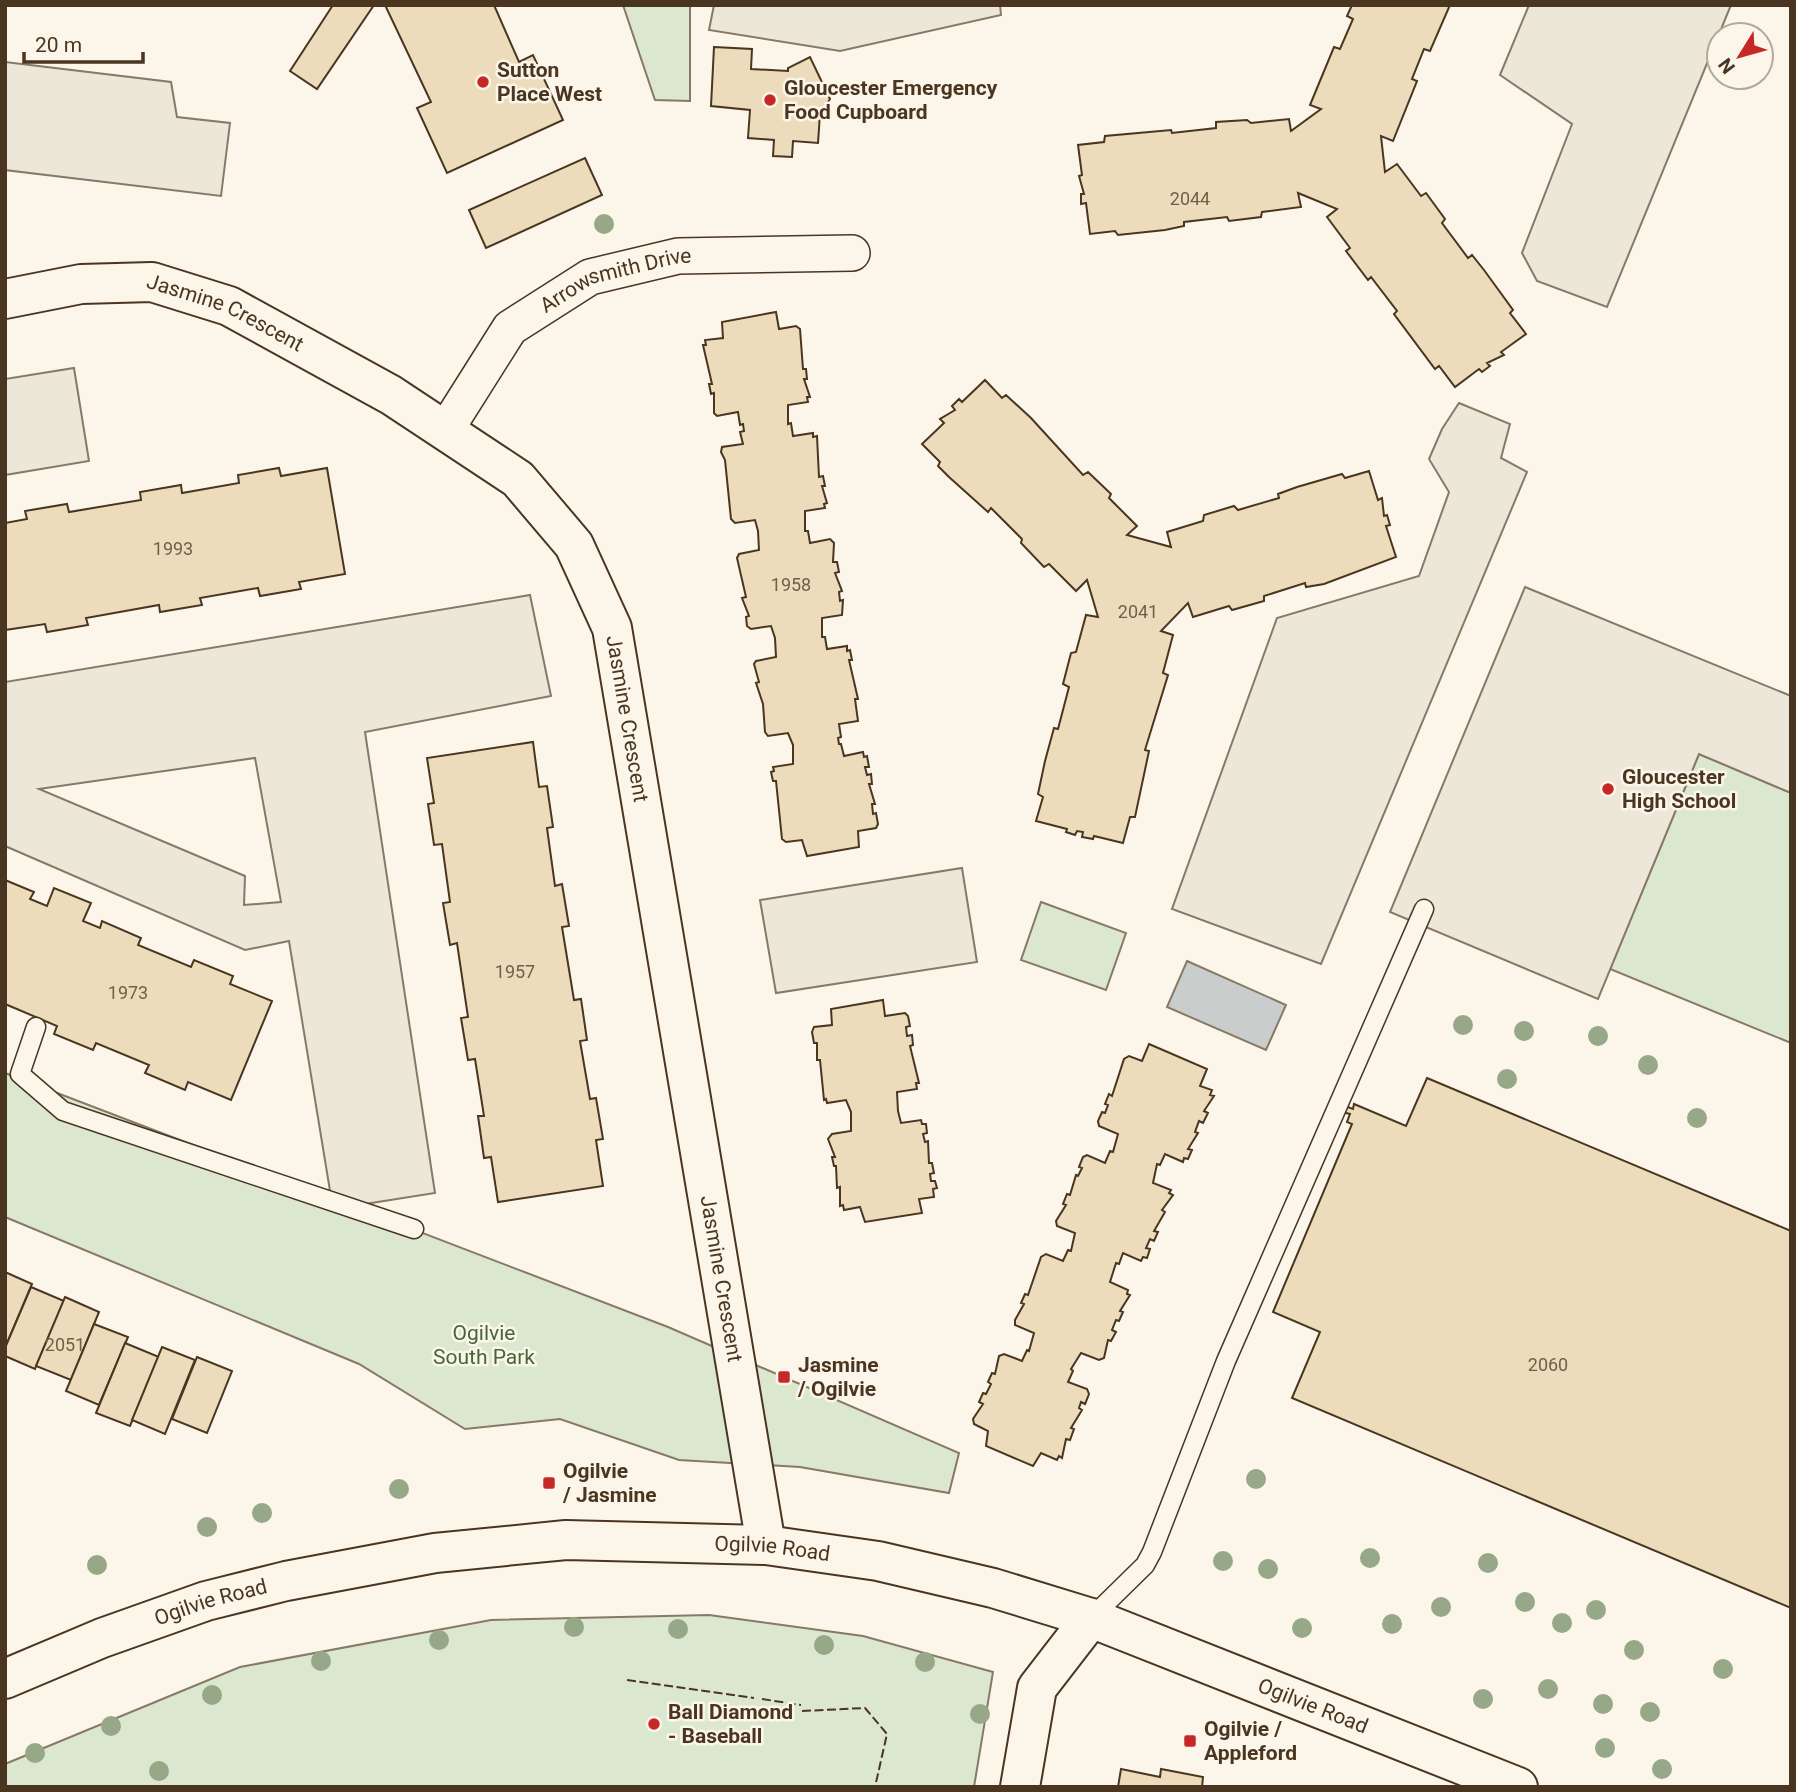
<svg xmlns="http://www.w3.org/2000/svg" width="1796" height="1792" font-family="Roboto,sans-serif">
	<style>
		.green { fill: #dce7d0; stroke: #887966; stroke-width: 2 }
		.parking { fill: #ede7d9; stroke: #887966; stroke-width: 2; fill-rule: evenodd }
		.water { fill: #c9cecd; stroke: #887966; stroke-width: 2 }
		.building { fill: #ecdcbc; stroke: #4a3520; stroke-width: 2 }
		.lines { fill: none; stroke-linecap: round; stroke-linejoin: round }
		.service-casing { stroke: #4a3520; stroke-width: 21 }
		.minor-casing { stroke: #4a3520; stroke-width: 38 }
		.tertiary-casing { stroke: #4a3520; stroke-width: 42 }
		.secondary-casing { stroke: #4a3520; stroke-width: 42 }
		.service { stroke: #fbf6e9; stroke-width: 18 }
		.minor { stroke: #fbf6e9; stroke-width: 35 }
		.tertiary { stroke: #fbf6e9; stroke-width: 38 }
		.secondary { stroke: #fbf6e9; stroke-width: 38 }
		.fence { stroke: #4a3520; stroke-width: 2; stroke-dasharray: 9 3.5; stroke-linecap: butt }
		.tree { fill: #96a887 }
		.poi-dot { fill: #c62828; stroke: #fbf6e9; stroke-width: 2.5 }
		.labels { text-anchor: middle; stroke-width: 5; stroke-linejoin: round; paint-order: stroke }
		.number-label { font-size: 18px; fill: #725f47 }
		.poi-label { font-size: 21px; font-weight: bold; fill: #4a3520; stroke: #fbf6e9; text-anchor: start }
		.street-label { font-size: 21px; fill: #4a3520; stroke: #fbf6e9 }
		.park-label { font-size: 21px; fill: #436837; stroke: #fbf6e9 }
	</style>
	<rect width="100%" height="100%" fill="#fbf6e9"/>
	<g class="green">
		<path d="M623,5H690V101L655,100Z"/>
		<path d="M1699,754L1791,793V1043L1610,969Z"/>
		<path d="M1041,902L1126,933L1106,990L1021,960Z"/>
		<path d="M5,1073L668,1327L959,1453L949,1493L800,1467L679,1460L560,1419L465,1429L359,1364L5,1217Z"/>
		<path d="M709,1615L863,1636L993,1672L974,1787H5V1764L240,1667L491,1620Z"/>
	</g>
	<g class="parking">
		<path d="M714,5H1000L1001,15L840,51L709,30Z"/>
		<path d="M1529,5H1731L1607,307L1537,281L1522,253L1572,124L1500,75Z"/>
		<path d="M5,62L171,82L177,117L230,123L221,196L5,170Z"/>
		<path d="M74,368L89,461L5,475V379Z"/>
		<path d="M1459,403L1510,424L1501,458L1527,472L1321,964L1172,909L1277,618L1419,576L1449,492L1429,459L1442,429Z"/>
		<path d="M1525,587L1791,696V793L1699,754L1598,999L1390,912Z"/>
		<path d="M530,595L551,696L365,732L435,1193L333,1209L289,941L245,950L5,846V682ZM255,758L281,902L244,905L245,876L39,789Z"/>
		<path d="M962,868L977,962L776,993L760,900Z"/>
	</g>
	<path class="water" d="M1187,961L1286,1005L1266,1050L1167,1007Z"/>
	<g class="building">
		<path d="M333,5H374L317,89L290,71Z"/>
		<path d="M385,5H494L519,62L533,55L563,120L447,173L417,108L431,102Z"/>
		<path d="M1352,5H1450L1430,51L1424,49L1412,79L1417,81L1393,141L1381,136L1385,172L1397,164L1421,196L1426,193L1445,219L1442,223L1468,258L1472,255L1484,270L1513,310L1510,313L1526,334L1501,352L1504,355L1487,363L1490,366L1482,372L1479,369L1455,387L1439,366L1435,369L1394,314L1397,311L1371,277L1368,280L1346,251L1350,248L1327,217L1337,209L1298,193L1301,207L1262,212L1261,217L1229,221L1227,217L1184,222V226L1165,230L1118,235L1115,231L1090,234L1086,203L1081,204V194H1084L1079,176L1082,175L1078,145L1104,142L1105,136L1171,130L1172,133L1216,128V122L1247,120L1251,123L1289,119L1291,131L1321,109L1310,105L1334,47L1340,49L1353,19L1347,16Z"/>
		<path d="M714,47L752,49L751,69L788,71V68L810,57L830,99L820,114L818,143L793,141L792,157L773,156L774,140L748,138L750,110L711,106Z"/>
		<path d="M585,158L602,195L486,248L469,210Z"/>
		<path d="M776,312L779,329L796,326L800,329L803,369H806L807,379H804L810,397H807L808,402L788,405V424L791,423L793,436L813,433V437L817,436L819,477L823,476L825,486H822L827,503L824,504L825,508L805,511V531H808L810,543L830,539L834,543L833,562H837L839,572L835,573L842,591L839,592L840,601L843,600L842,615L822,618V637H825L827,649L847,646V651L850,650L852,660H849L858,699H855L858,721L839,724L841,737L838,738L839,744H841L844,756L863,752L864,757L867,756L869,767H865L867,775L871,774L872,784H869L875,804H872L873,814L876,813L878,824L876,828L858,831L859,847L807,856L802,840L786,842L782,839L776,781H773L771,772L774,771L773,767L793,764V745L788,733L768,736L765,732L763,704L756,683L759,682L754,664L756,661L776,657L775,638L771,626L751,629L747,626L746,617L749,616L742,598L746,597L737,558L739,554L759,550L758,531L755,520L735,523L731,519L725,460L721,452L722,447L743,444L740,432L744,431L743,424L740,425L738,412L717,416L714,413V393L711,394L709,384H712L703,345H706L705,340L723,338L722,322Z"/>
		<path d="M985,380L1002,398L1006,395L1031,418L1083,475L1088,472L1111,494L1109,498L1137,526L1127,535L1171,547L1167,532L1203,521L1204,515L1234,506L1238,510L1279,498L1278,494L1297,487L1342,474L1345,478L1369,471L1378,500L1382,498L1384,516L1387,515L1390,525L1386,526L1396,557L1324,584L1306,587L1305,583L1264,596V601L1232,610L1229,606L1193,617L1188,603L1161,631L1173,635L1163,673L1168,675L1145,750L1149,751L1135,817H1130L1123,843L1094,836L1093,839L1082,837L1083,832L1077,831L1075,835L1066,832L1067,829L1036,821L1043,797L1038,794L1045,761L1054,728L1058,729L1069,687L1063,684L1071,653L1076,652L1086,615L1098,617L1087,580L1076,591L1049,564L1044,567L1021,543L1022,539L991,508L988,512L949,477L938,466L940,462L922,444L944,423L940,419L955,410L952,406L959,399L962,402Z"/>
		<path d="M279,468L281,476L327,468L345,574L299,582L301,589L260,596L258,588L200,598L202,605L160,612L159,605L86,618L88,625L47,632L45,624L5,630V523L27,519L25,511L67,504L69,512L141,500L140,492L181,485L182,493L239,483L238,475Z"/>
		<path d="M533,742L539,787L547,786L553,827L547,828L555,886L562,884L569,926L562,927L574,1000L581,999L587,1040L580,1041L590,1099L596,1098L603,1139L596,1140L603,1186L498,1202L491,1157L484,1158L478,1116H484L475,1059L468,1060L461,1018L468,1017L457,943L450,945L443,903L450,902L442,844L434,845L428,804L434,803L427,758Z"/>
		<path d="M5,880L34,892L30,899L47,906L54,888L91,903L83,921L100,928L102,921L141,938L138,945L191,967L194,960L233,976L230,984L272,1001L231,1100L188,1082L185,1090L145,1073L149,1065L96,1043L93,1050L54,1034L57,1026L5,1004Z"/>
		<path d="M883,1000L885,1016L905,1013L908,1016L910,1026L906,1027L907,1036L912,1035L913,1045L910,1046L919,1083H916L917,1089L897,1092L898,1111L901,1123L921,1120L922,1124H926L927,1133L923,1134L925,1142L928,1141L929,1163H932L934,1173L930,1174L931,1181H935L937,1188L933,1189L934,1197L919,1199L922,1213L865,1222L860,1207L844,1210L843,1205L840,1206V1187L837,1188L836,1166H834L832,1157H835L828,1139L832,1134L851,1131V1112L846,1100L827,1103L826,1099L824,1100L820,1060H817V1043H814L812,1032L814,1027L832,1025L831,1009Z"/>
		<path d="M1149,1044L1207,1069L1200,1086L1212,1090L1210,1095L1214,1096L1204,1111L1208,1113L1203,1123L1199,1121L1195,1132L1198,1133L1188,1149L1192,1150L1188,1159L1184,1158L1183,1162L1165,1154L1160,1165L1157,1164L1153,1183L1171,1190L1169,1193L1173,1195L1162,1210L1165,1212L1154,1231L1158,1232L1154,1241L1150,1239L1146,1248L1150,1249L1147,1258L1143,1257L1141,1261L1123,1253L1119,1264L1116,1263L1110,1282L1128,1290L1127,1294L1130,1295L1120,1311L1123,1312L1119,1321L1116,1320L1112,1330L1116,1332L1111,1341L1108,1340L1104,1358L1099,1360L1081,1353L1071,1369L1073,1371L1068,1382L1087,1389L1089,1394L1085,1404L1081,1402L1079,1408L1082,1410L1071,1428L1074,1429L1070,1440L1066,1439L1062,1458L1059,1456L1057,1460L1041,1453L1033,1466L986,1446L988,1431L974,1424L973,1419L983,1404L979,1402L983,1393L986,1394L991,1384L988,1382L992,1373L995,1374L999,1356L1004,1354L1022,1361L1027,1350L1029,1351L1034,1333L1015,1325V1320L1024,1304L1021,1303L1025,1294L1028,1295L1041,1257L1046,1254L1063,1261L1068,1250L1071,1251L1075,1233L1057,1226L1056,1221L1066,1205L1063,1204L1067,1194L1070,1195L1076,1175L1078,1176L1082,1168L1079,1167L1083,1157L1087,1155L1105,1163L1110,1151L1113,1152L1118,1134L1099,1126L1098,1121L1102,1112L1105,1113L1108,1105L1105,1104L1109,1094L1112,1096L1124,1059L1129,1056L1142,1061Z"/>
		<path d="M1427,1078L1791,1231V1608L1292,1398L1320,1332L1273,1312L1352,1124L1347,1122L1350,1114L1342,1112L1345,1106L1353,1109L1354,1104L1406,1126Z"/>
		<path d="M5,1272L32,1284L5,1348Z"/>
		<path d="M31,1287L64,1301L35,1369L5,1356V1348Z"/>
		<path d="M65,1297L99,1312L71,1380L36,1366Z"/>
		<path d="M94,1324L128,1337L99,1405L66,1391Z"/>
		<path d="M125,1343L159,1357L130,1426L96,1413Z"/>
		<path d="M162,1347L195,1360L165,1434L132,1420Z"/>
		<path d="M197,1357L232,1371L207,1433L172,1419Z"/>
		<path d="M1121,1769L1160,1777L1161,1769L1203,1777L1202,1787H1118Z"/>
	</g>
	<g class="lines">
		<g class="service-casing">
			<g id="service">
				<path d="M36,1027L20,1074L63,1111L414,1229"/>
				<path d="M1091,1618L1145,1565L1152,1552L1226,1361L1424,909"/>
			</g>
		</g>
		<g class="minor-casing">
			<g id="minor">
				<path id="s1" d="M445,431L510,328L590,277L678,256L852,253"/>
			</g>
		</g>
		<g class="tertiary-casing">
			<g id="tertiary">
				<path id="s2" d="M5,299L81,284L152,282L229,306L391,395L518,479L574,545L612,628L766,1545"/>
				<path d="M1020,1787L1037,1688L1091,1618"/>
			</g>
		</g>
		<g class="secondary-casing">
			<g id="secondary">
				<path id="s3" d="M5,1679L102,1638L206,1601L286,1581L435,1553L566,1540L766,1545L878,1561L993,1588L1091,1618L1518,1787"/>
			</g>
		</g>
		<use href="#service" class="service"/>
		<use href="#minor" class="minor"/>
		<use href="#tertiary" class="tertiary"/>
		<use href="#secondary" class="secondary"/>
		<g class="fence">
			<path d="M627,1680L754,1698"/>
			<path d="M762,1699L801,1705"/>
			<path d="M802,1711L865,1708L887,1734L875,1787"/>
		</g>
	</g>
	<g class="tree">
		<circle cx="604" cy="224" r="10"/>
		<circle cx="1463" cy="1025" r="10"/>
		<circle cx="1524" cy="1031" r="10"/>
		<circle cx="1598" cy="1036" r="10"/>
		<circle cx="1648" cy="1065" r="10"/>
		<circle cx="1507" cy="1079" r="10"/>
		<circle cx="1697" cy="1118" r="10"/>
		<circle cx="1256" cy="1479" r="10"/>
		<circle cx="399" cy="1489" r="10"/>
		<circle cx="262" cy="1513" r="10"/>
		<circle cx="207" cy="1527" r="10"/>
		<circle cx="1370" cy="1558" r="10"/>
		<circle cx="1223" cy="1561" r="10"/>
		<circle cx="1488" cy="1563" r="10"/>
		<circle cx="97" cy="1565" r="10"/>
		<circle cx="1268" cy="1569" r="10"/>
		<circle cx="1525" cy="1602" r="10"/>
		<circle cx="1441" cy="1607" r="10"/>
		<circle cx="1596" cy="1610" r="10"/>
		<circle cx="1562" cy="1623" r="10"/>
		<circle cx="1392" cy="1624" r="10"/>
		<circle cx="574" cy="1627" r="10"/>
		<circle cx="1302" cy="1628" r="10"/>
		<circle cx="678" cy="1629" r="10"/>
		<circle cx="439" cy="1640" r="10"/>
		<circle cx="824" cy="1645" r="10"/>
		<circle cx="1634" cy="1650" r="10"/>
		<circle cx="321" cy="1661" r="10"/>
		<circle cx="925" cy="1662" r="10"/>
		<circle cx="1723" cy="1669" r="10"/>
		<circle cx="1548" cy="1689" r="10"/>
		<circle cx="212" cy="1695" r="10"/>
		<circle cx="1483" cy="1699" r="10"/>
		<circle cx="1603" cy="1704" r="10"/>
		<circle cx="1650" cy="1712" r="10"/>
		<circle cx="980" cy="1714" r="10"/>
		<circle cx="111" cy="1726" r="10"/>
		<circle cx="1605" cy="1748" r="10"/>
		<circle cx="35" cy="1753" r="10"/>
		<circle cx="1662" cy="1769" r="10"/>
		<circle cx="159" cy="1771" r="10"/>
	</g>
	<g class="poi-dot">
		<circle cx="483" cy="82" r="7"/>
		<circle cx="770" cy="100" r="7"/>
		<circle cx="1608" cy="789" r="7"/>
		<rect x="777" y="1370" width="14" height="14" rx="3.5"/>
		<rect x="542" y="1476" width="14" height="14" rx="3.5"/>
		<circle cx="654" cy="1724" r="7"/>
		<rect x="1183" y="1734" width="14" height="14" rx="3.5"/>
	</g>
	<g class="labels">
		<g class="number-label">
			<text x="1190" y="205">2044</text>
			<text x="173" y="555">1993</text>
			<text x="791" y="591">1958</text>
			<text x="1138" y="618">2041</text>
			<text x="515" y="978">1957</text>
			<text x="128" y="999">1973</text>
			<text x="65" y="1351">2051</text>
			<text x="1548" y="1371">2060</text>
		</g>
		<g class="poi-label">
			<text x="497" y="77">Sutton<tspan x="497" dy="24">Place West</tspan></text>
			<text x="784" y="95">Gloucester Emergency<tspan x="784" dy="24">Food Cupboard</tspan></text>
			<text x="1622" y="784">Gloucester<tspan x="1622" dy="24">High School</tspan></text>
			<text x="798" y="1372">Jasmine<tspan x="798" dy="24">/ Ogilvie</tspan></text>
			<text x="563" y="1478">Ogilvie<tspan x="563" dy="24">/ Jasmine</tspan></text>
			<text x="668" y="1719">Ball Diamond<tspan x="668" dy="24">- Baseball</tspan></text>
			<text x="1204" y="1736">Ogilvie /<tspan x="1204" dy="24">Appleford</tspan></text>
		</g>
		<g class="street-label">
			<text dy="7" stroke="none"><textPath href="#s1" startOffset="240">Arrowsmith Drive</textPath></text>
			<text dy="7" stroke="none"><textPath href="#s2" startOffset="228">Jasmine Crescent</textPath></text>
			<text dy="7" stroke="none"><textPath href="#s2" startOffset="836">Jasmine Crescent</textPath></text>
			<text dy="7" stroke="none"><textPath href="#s2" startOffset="1404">Jasmine Crescent</textPath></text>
			<text dy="7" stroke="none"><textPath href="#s3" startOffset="788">Ogilvie Road</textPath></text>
			<text dy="7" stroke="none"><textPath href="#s3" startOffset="220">Ogilvie Road</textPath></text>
			<text dy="7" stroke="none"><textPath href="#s3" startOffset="1354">Ogilvie Road</textPath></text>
		</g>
		<g class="park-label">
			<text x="484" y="1340">Ogilvie<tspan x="484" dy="24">South Park</tspan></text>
		</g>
	</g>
	<rect width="1796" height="1792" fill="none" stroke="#4a3520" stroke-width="14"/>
	<g transform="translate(1740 56) rotate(233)"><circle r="33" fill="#fbf6e9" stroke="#b4a999" stroke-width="2"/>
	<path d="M0-5L12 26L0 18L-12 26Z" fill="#c62828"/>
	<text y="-10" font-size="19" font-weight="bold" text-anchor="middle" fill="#4a3520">N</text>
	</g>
	<path d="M24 52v10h119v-10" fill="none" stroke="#4a3520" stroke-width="3.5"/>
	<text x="35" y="52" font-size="21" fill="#4a3520" stroke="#fbf6e9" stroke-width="5" paint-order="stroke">20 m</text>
</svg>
